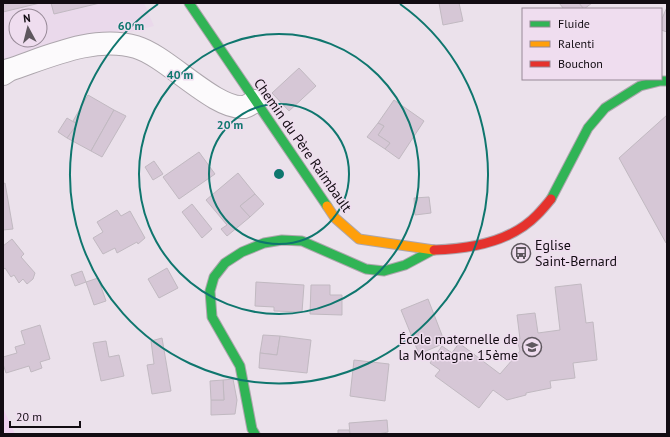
<svg xmlns="http://www.w3.org/2000/svg" width="670" height="437" font-family="'PT Sans',sans-serif">
	<style>
		.built { fill: #ead9eb; fill-rule: evenodd }
		.green { fill: #eed2ef }
		.building { fill: #d6c7d6; stroke: #c1b9c1 }
		.lines { fill: none; stroke-linecap: round; stroke-linejoin: round }
		.street-casing { stroke: #ada6ad; stroke-width: 24 }
		.fast-casing { stroke: #ada6ad; stroke-width: 11 }
		.slow-casing { stroke: #ada6ad; stroke-width: 11 }
		.jam-casing { stroke: #ada6ad; stroke-width: 11 }
		.street { stroke: #fcfafc; stroke-width: 22 }
		.fast { stroke: #30b455; stroke-width: 9 }
		.slow { stroke: #ff9f0a; stroke-width: 9 }
		.jam { stroke: #e5322d; stroke-width: 9 }
		.ring { fill: none; stroke: #0f766e; stroke-width: 2 }
		.labels { text-anchor: middle; stroke-width: 3; stroke-linejoin: round; paint-order: stroke }
		.street-label { font-size: 14px; fill: #120c12; stroke: #efddef }
		.poi-label { font-size: 14px; fill: #120c12; stroke: #efddef; text-anchor: start }
		.centre { fill: #0f766e; stroke: #efddef; stroke-width: 2 }
		.ring-label { font-size: 12px; text-anchor: middle; font-weight: bold; fill: #0f766e; stroke: #efddef; stroke-width: 3; stroke-linejoin: round; paint-order: stroke }
	</style>
	<rect width="100%" height="100%" fill="#ebe1eb"/>
	<path class="built" d="M3,3H144L154,26L3,63ZM16,16H40V40H16Z"/>
	<path class="green" d="M3,408L15,434H3Z"/>
	<g class="building">
		<path d="M3,3H40L3,12Z"/>
		<path d="M51,3H100L54,14Z"/>
		<path d="M439,3H459L463,21L443,25Z"/>
		<path d="M559,3H579L584,9H564Z"/>
		<path d="M579,3H592L584,9Z"/>
		<path d="M667,7V32L661,30V21Z"/>
		<path d="M299,68L316,86L289,111L272,93Z"/>
		<path d="M88,95L114,110L91,151L67,138L77,124L73,121Z"/>
		<path d="M394,100L424,121L399,159L385,149L390,143L378,135L384,126L378,123Z"/>
		<path d="M114,110L126,116L102,157L91,151Z"/>
		<path d="M667,115V243H666L619,158Z"/>
		<path d="M67,118L77,124L67,138L58,132Z"/>
		<path d="M378,123L384,126L378,135L390,143L385,149L367,137Z"/>
		<path d="M199,152L215,174L179,199L163,177Z"/>
		<path d="M154,161L163,174L153,180L145,167Z"/>
		<path d="M238,173L255,194L240,206L250,217L227,236L221,229L227,225L206,200Z"/>
		<path d="M5,183L13,229L3,230V184Z"/>
		<path d="M255,194L264,204L250,217L240,206Z"/>
		<path d="M429,197L431,213L415,215L414,198Z"/>
		<path d="M192,204L212,229L202,238L182,212Z"/>
		<path d="M117,210L121,216L130,211L145,238L138,244L137,242L117,253L115,248L103,254L93,238L103,232L97,222Z"/>
		<path d="M12,239L24,254L21,257L35,273L33,279L27,284L23,279L19,283L14,275L11,277L5,268L3,270V246Z"/>
		<path d="M167,268L178,288L159,298L148,279Z"/>
		<path d="M82,271L86,282L75,286L71,275Z"/>
		<path d="M98,278L106,301L94,305L86,282Z"/>
		<path d="M256,282L304,285L302,312L274,311V307L255,306Z"/>
		<path d="M581,284L586,323L593,322L597,360L573,363L575,378L550,381L551,388L526,393V395L507,400L493,390L479,408L435,376L440,370L430,363L442,346L452,353L459,343L500,374L520,351L517,339H520L517,315L535,313L538,333L560,330L555,287Z"/>
		<path d="M311,285H330V295H342V315L310,314Z"/>
		<path d="M428,299L445,343L419,354L401,310Z"/>
		<path d="M40,325L50,359L40,362L42,368L31,372L29,366L6,373L3,364V357L17,353L15,347L25,344L21,331Z"/>
		<path d="M263,335L280,336L277,355L260,353Z"/>
		<path d="M280,336L311,340L307,373L259,368L260,353L277,355Z"/>
		<path d="M162,338L171,391L152,394L147,365L154,364L151,341Z"/>
		<path d="M106,341L109,357L119,355L124,376L101,381L93,343Z"/>
		<path d="M354,360L389,364L385,401L350,396Z"/>
		<path d="M233,379L237,400L235,414L211,415V400H224L223,380Z"/>
		<path d="M223,380L224,400H211L210,381Z"/>
		<path d="M387,420L388,432L378,434H350L349,423Z"/>
		<path d="M338,430H349L350,434H338Z"/>
	</g>
	<g class="lines">
		<g class="street-casing">
			<path id="street" d="M3,74L9,70C48,57 94,35 136,47C167,56 215,110 244,107C248,106 252,103 255,101"/>
		</g>
		<g class="fast-casing">
			<g id="fast">
				<path d="M189,3L327,206"/>
				<path d="M551,199L588,128L605,108L640,86L660,81H667"/>
				<path d="M255,434L252,429L240,366L212,317L210,291L214,277L225,263L242,252L264,243L282,240L302,241L366,269L384,271L405,265L433,250"/>
			</g>
		</g>
		<g class="slow-casing">
			<path id="slow" d="M327,206L335,218L359,239L434,250"/>
		</g>
		<g class="jam-casing">
			<path id="jam" d="M434,250C470,249 511,242 537,215C542,210 547,204 551,199"/>
		</g>
		<use href="#street" class="street"/>
		<use href="#fast" class="fast"/>
		<use href="#slow" class="slow"/>
		<use href="#jam" class="jam"/>
	</g>
	<g class="ring">
		<circle cx="279" cy="174" r="70"/>
		<circle cx="279" cy="174" r="140"/>
		<path d="M400 4A209 209 0 1 1 158 4"/>
	</g>
	<defs>
		<g id="bus-ring" transform="scale(1)"><circle r="9.5" fill="#efddef" stroke="#5e575e" stroke-width="1.5"/><path d="M-5-6H5V4H4V6H2V4H-2V6H-4V4H-5ZM-3.5-4V0h7V-4ZM-3.5 1.2v1.5H-2V1.2ZM2 1.2v1.5H3.5V1.2Z" fill="#5e575e"/></g>
		<g id="school-ring" transform="scale(1)"><circle r="9.5" fill="#efddef" stroke="#5e575e" stroke-width="1.5"/><path d="M0-5L7-2L0 1L-7-2ZM-4 1L0 2.5L4 1V4Q0 6-4 4Z" fill="#5e575e"/></g>
	</defs>
	<g fill-rule="evenodd">
		<use href="#bus-ring" x="521" y="253"/>
		<use href="#school-ring" x="532" y="347"/>
	</g>
	<g class="labels">
		<g class="street-label">
			<text transform="translate(303 145) rotate(55)" y="5">Chemin du Père Raimbault</text>
		</g>
		<g class="poi-label">
			<text x="535" y="250">Eglise<tspan x="535" dy="16">Saint-Bernard</tspan></text>
			<text x="518" y="344" text-anchor="end">École maternelle de<tspan x="518" dy="16">la Montagne 15ème</tspan></text>
		</g>
	</g>
	<circle cx="279" cy="174" r="6" class="centre"/>
	<g class="ring-label">
		<text x="131" y="30">60 m</text>
		<text x="180" y="79">40 m</text>
		<text x="230" y="129">20 m</text>
	</g>
	<rect width="670" height="437" fill="none" stroke="#120c12" stroke-width="8"/>
	<rect x="522" y="8" width="140" height="72" fill="#efddef" stroke="#978997"/>
	<rect x="530" y="21" width="20" height="6" fill="#30b455" stroke="#978997"/>
	<text x="558" y="28" font-size="12" fill="#120c12">Fluide</text>
	<rect x="530" y="41" width="20" height="6" fill="#ff9f0a" stroke="#978997"/>
	<text x="558" y="48" font-size="12" fill="#120c12">Ralenti</text>
	<rect x="530" y="61" width="20" height="6" fill="#e5322d" stroke="#978997"/>
	<text x="558" y="68" font-size="12" fill="#120c12">Bouchon</text>
	<g transform="translate(28 28) rotate(353)"><circle r="19" fill="#efddef" stroke="#978997"/>
	<path d="M0-3L7 15L0 10L-7 15Z" fill="#5e575e"/>
	<text y="-6" font-size="11" font-weight="bold" text-anchor="middle" fill="#120c12">N</text>
	</g>
	<path d="M10 421v6h70v-6" fill="none" stroke="#120c12" stroke-width="2"/>
	<text x="16" y="421" font-size="12" fill="#120c12" stroke="#efddef" stroke-width="3" paint-order="stroke">20 m</text>
</svg>
